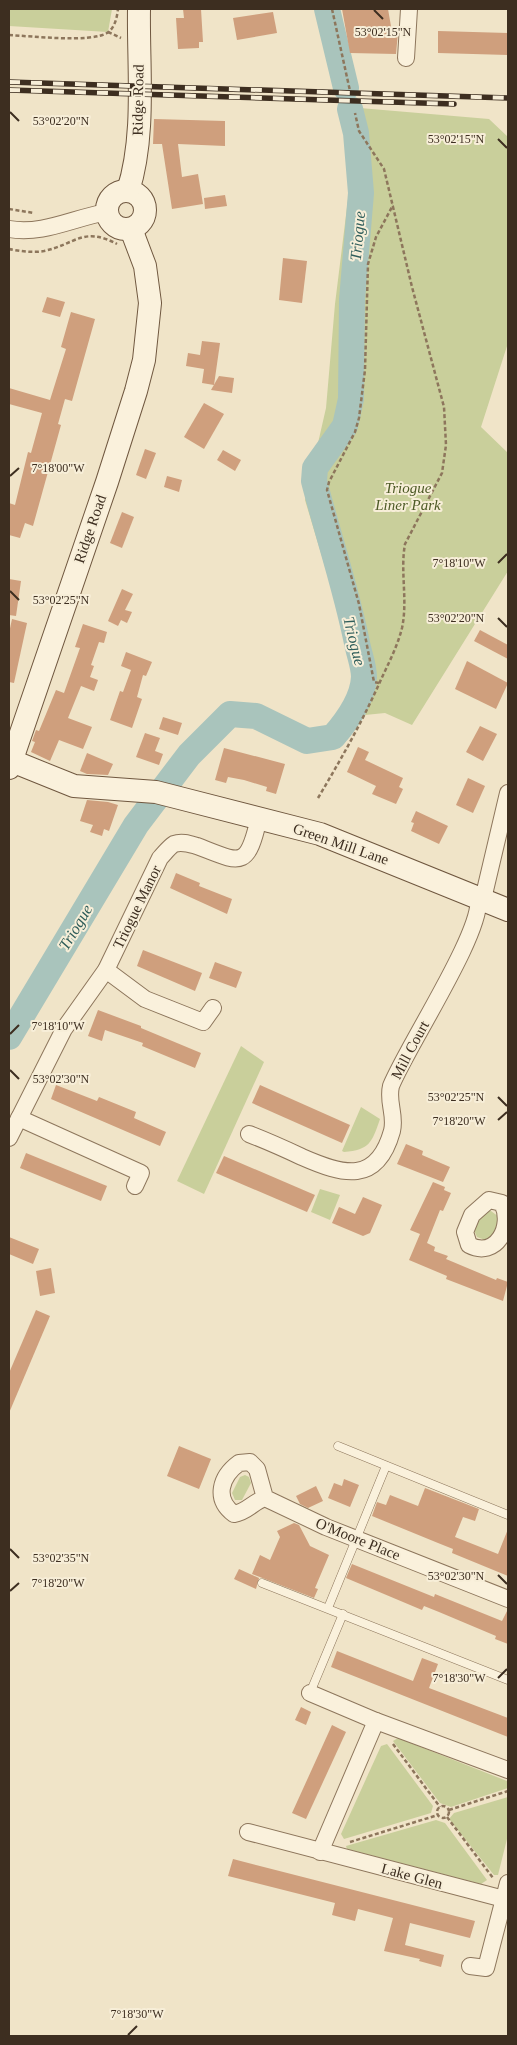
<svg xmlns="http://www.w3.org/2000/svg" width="517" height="2045" font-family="'Times New Roman',serif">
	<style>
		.green { fill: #c9cf9b }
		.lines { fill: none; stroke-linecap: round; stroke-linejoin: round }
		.river { stroke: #a9c4bc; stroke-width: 26 }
		.building { fill: #cf9f7d }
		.lane-casing { stroke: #8d765c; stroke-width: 9 }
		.street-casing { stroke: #8d765c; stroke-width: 18 }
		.secondary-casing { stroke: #6f573f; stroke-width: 24 }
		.path { stroke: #8d765c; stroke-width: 2.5; stroke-dasharray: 4 2.5; stroke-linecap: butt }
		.lane { stroke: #faf1dc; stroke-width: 8 }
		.street { stroke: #faf1dc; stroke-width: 16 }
		.secondary { stroke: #faf1dc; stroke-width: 22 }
		.rail-casing { stroke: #3d2e20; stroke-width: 5.5 }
		.rail { stroke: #f7eed8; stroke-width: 4; stroke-dasharray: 11; stroke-linecap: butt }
		.ticks { fill: none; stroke: #3d2e20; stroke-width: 2 }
		.labels { text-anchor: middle; stroke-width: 4; stroke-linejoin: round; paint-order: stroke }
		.street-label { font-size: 15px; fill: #3d2e20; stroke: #f7eed8 }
		.park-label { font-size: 15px; font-style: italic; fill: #4d5a26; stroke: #f7eed8 }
		.water-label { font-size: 16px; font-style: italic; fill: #2f5d5a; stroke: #f7eed8 }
		.ticks-label { font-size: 12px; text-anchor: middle; fill: #3d2e20; stroke: #f7eed8; stroke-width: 4; stroke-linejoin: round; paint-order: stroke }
	</style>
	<rect width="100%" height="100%" fill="#f0e4c8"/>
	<g class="green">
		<path d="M9,9H112L108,32L9,26Z"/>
		<path d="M348,107L489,119L508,137V343L481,427L508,453V571L412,725L385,713L365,715L368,696L358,676L305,500L326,408L335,304L349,191L351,123Z"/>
		<path d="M241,1046L264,1062L204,1194L177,1181Z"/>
		<path d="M361,1107L380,1119C372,1142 370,1150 344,1152L342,1151Z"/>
		<path d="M320,1189L340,1195L330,1220L311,1212Z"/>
		<path d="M487,1211H491L499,1217L498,1226L492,1238L485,1240L477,1237L473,1228L475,1222Z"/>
		<path d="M245,1475L249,1477L251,1483L242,1500H235L232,1493L240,1477Z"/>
		<path d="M398,1738L507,1781L508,1788L451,1807L440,1803L393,1741Z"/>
		<path d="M387,1744L433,1806L431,1813L344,1839L341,1834L381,1746Z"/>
		<path d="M508,1797V1835L498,1875H494L449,1819L454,1813Z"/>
		<path d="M436,1820L445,1823L487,1880L481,1884L347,1849L346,1846Z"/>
	</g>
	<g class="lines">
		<g class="river">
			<path d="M327,9L346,88"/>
			<path d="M9,1037L136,825L189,755L230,714L256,716L307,741L333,737C347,721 363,699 364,677C364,666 359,654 357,643C346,588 328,535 314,481L315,468L345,426L351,399L352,300L361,193L356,133L350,109"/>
		</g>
	</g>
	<g class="building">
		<path d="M183,9H201L203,42H199V48L178,49L176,18H184Z"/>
		<path d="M342,9H388L392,32H398L396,54L350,53Z"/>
		<path d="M273,12L277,33L237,40L233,18Z"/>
		<path d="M438,31L508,33V55L438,53Z"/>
		<path d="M154,119L225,121V146L178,144L182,177L198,174L203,204L172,209L162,144H153Z"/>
		<path d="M225,195L227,206L205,209L204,198Z"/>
		<path d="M283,258L307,261L302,303L279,300Z"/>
		<path d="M47,297L65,302L60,317L42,312Z"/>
		<path d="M71,312L95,319L72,401L65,399L58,424L61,425L33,526L25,523L20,538L9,535V503L15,505L28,452L31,453L42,413L9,404V388L50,400L66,349L61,347Z"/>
		<path d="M202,341L220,343L214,385L202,383L204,369L186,366L188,353L200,355Z"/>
		<path d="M219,376L234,378L232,393L211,390Z"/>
		<path d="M204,403L224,414L204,449L184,437Z"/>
		<path d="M145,449L156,453L146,479L136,475Z"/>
		<path d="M223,450L241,460L235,471L217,460Z"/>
		<path d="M167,476L182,480L179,492L164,487Z"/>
		<path d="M122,512L134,517L122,548L110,543Z"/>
		<path d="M9,579L21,581L16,616L9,615Z"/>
		<path d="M122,589L133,594L125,610L132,612L127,623L121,620L118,626L108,621Z"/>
		<path d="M12,619L27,623L14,683L9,682V633Z"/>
		<path d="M83,624L107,632L104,643L99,642L91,665L94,666L90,677L98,680L94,691L81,686L68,718L92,727L83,749L59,740L50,761L31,752L35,742L32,741L36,730L39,731L56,690L64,693L80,648L75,647Z"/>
		<path d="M480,630L508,645V659L474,641Z"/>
		<path d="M126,652L152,662L146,676L143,675L137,697L142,699L132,728L110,720L120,691L123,692L131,670L121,666Z"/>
		<path d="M467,661L508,683L496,709L455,689Z"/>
		<path d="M163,717L182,723L178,735L159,729Z"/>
		<path d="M480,726L497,734L483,761L466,752Z"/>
		<path d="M145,733L160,738L155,751L163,754L159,765L136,757Z"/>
		<path d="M358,747L369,752L365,760L403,778L399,787L403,789L396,804L372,794L376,786L347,772Z"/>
		<path d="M224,748L285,764L276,794L266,791L267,787L244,780L228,777L226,783L215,780Z"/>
		<path d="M87,753L113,764L108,775L87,774L80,771Z"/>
		<path d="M468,778L485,786L473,813L456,805Z"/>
		<path d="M87,800L108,802L118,805L109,831L104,829L102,836L90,832L93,825L80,821Z"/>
		<path d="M416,811L448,826L439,844L411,831L414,823L411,822Z"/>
		<path d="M176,873L200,883L199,886L232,899L227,914L170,888Z"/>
		<path d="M143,950L202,973L195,991L137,966Z"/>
		<path d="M215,962L242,972L236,988L209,978Z"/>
		<path d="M98,1010L141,1026V1028L201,1053L195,1068L142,1046L143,1043L105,1030L102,1041L88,1036Z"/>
		<path d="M56,1085L97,1101L99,1097L136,1112L134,1118L166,1132L160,1146L51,1099Z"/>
		<path d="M260,1085L350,1125L342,1143L252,1103Z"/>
		<path d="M406,1144L423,1151L422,1155L450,1167L443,1182L397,1164Z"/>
		<path d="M26,1153L107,1186L101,1201L20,1168Z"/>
		<path d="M224,1156L315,1195L307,1212L216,1173Z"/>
		<path d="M433,1182L445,1187L444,1190L451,1193L443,1211L440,1210L427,1243L435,1247L434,1251L448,1256L446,1259L496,1280L497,1278L508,1282L503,1301L446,1279L447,1276L409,1260L420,1234L410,1230Z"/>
		<path d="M363,1197L382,1205L370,1233L363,1236L332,1223L339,1207L355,1214Z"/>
		<path d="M9,1237L39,1249L33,1264L9,1254Z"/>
		<path d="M51,1268L55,1293L40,1296L36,1271Z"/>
		<path d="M36,1310L50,1316L9,1413V1373Z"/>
		<path d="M179,1446L211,1459L199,1489L167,1476Z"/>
		<path d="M344,1479L359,1485L350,1507L328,1498L334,1483L342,1486Z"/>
		<path d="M316,1486L323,1501L308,1508L300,1504L296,1496Z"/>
		<path d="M425,1488L479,1509L475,1521L463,1517L455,1537L498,1554L508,1529V1576L452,1553L453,1549L438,1543L372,1516L377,1502L386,1505L390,1495L418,1506Z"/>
		<path d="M294,1523L299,1525L310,1546L329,1555L315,1588L318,1589L314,1598L252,1574L260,1555L270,1560L280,1537L277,1531Z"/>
		<path d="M352,1564L434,1597L435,1594L502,1621L508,1609V1644L495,1639L496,1636L439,1612L424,1606L422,1610L346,1578Z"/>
		<path d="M239,1569L259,1578L256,1589L234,1579Z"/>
		<path d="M337,1651L413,1681L422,1658L438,1664L429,1688L508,1718V1737L331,1667Z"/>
		<path d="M301,1707L311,1712L306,1725L295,1720Z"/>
		<path d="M332,1725L346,1732L306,1819L292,1813Z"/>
		<path d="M233,1859L475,1921L470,1938L410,1923L405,1945L444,1955L441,1967L419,1961L420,1959L384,1951L393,1918L358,1909L355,1921L332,1915L335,1903L228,1876Z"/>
	</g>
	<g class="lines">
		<g class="lane-casing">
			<g id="lane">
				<path d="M338,1446L508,1515"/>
				<path d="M262,1583L508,1680"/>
				<path d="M328,1608L386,1466"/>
				<path d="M310,1693L343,1614"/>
			</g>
		</g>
		<g class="street-casing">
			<g id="street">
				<path d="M406,58L409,9"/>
				<path d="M9,229C43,235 73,218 107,212"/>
				<path d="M483,899L508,793"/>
				<path d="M106,970L145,999L203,1022L213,1008"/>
				<path d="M19,1118L141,1173L135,1186"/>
				<path d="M249,1134C267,1141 285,1149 302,1157C343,1175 377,1185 392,1131C396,1115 387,1102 391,1086C406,1048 485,929 478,897"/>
				<path d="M9,1138L64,1029L106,970L160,858C164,854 169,847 174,844C182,841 190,844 197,846C241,863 247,870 259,818"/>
				<path d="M489,1200L502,1203C514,1226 496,1259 469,1245L465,1232L472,1215Z"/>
				<path d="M265,1498L257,1469L250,1462L239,1463C220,1477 214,1499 234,1514C247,1512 253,1502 265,1498L326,1527L508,1599"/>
				<path d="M310,1693L376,1721L508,1770"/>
				<path d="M248,1832L504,1899"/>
				<path d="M320,1852L376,1721"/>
				<path d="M470,1966L486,1968L508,1883"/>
			</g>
		</g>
		<g class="secondary-casing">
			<g id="secondary">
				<circle cx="126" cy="210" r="19"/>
				<path d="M128,191C146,135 138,67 139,9"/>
				<path d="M12,761L74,786L156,792L320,834L508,910"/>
				<path d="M9,768L107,482L136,391L144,360L150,303L145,266L131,229"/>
			</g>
		</g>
		<g class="path">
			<path d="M332,9L350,91"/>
			<path d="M108,32L121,38"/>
			<path d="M9,35C30,36 91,43 107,33C115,28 117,17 118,9"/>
			<path d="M9,209L34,213"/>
			<path d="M9,249C19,251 33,253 44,251C76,244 83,226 117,244"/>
			<path d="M379,683L374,682L359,604L327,490L329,482L355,432L359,418L365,370L368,264L376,237L393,205"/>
			<path d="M318,798C340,761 361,724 379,684C387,666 397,648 402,628C408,600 400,572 405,544L442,473L446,445L444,407L412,287L384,169L359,131L355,113"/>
			<path d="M393,1744L440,1807"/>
			<circle cx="443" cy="1812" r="6"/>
			<path d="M449,1810L508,1791"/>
			<path d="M447,1817L493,1878"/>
			<path d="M350,1842L438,1815"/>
		</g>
		<use href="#lane" class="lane"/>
		<use href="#street" class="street"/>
		<use href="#secondary" class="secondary"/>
		<g class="rail-casing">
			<g id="rail">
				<path d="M9,82L508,98"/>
				<path d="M9,90L454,104"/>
			</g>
		</g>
		<use href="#rail" class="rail"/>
	</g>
	<path class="ticks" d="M374,10L383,19M10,112L19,121M498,139L507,148M10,476L19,468M498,563L507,554M10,591L19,600M498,618L507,627M10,1034L19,1025M10,1070L19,1079M498,1097L507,1106M498,1120L507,1112M10,1549L19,1558M498,1575L507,1584M10,1591L19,1583M498,1678L507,1669M128,2035L137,2026"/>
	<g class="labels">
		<g class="street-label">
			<text transform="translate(138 100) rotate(-89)" y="5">Ridge Road</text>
			<text transform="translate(90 529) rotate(-71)" y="5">Ridge Road</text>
			<text transform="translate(341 844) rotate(19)" y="5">Green Mill Lane</text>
			<text transform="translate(137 907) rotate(-64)" y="5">Triogue Manor</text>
			<text transform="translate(410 1050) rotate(-62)" y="5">Mill Court</text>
			<text transform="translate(358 1539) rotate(22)" y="5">O'Moore Place</text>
			<text transform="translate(412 1876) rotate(15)" y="5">Lake Glen</text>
		</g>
		<g class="park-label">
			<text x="408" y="493">Triogue<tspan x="408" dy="17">Liner Park</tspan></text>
		</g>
		<g class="water-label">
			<text transform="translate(357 236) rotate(-85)" y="6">Triogue</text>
			<text transform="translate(355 641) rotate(76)" y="6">Triogue</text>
			<text transform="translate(75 927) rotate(-59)" y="6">Triogue</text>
		</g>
	</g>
	<g class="ticks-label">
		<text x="383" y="36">53°02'15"N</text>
		<text x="61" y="125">53°02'20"N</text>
		<text x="456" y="143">53°02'15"N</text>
		<text x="58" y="472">7°18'00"W</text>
		<text x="459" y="567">7°18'10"W</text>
		<text x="61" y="604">53°02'25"N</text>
		<text x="456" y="622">53°02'20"N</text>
		<text x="58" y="1030">7°18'10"W</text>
		<text x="61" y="1083">53°02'30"N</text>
		<text x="456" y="1101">53°02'25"N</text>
		<text x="459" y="1125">7°18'20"W</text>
		<text x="61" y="1562">53°02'35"N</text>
		<text x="456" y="1580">53°02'30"N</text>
		<text x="58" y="1587">7°18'20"W</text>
		<text x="459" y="1682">7°18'30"W</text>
		<text x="137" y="2018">7°18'30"W</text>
	</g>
	<rect width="517" height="2045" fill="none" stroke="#3d2e20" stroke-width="20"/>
</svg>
